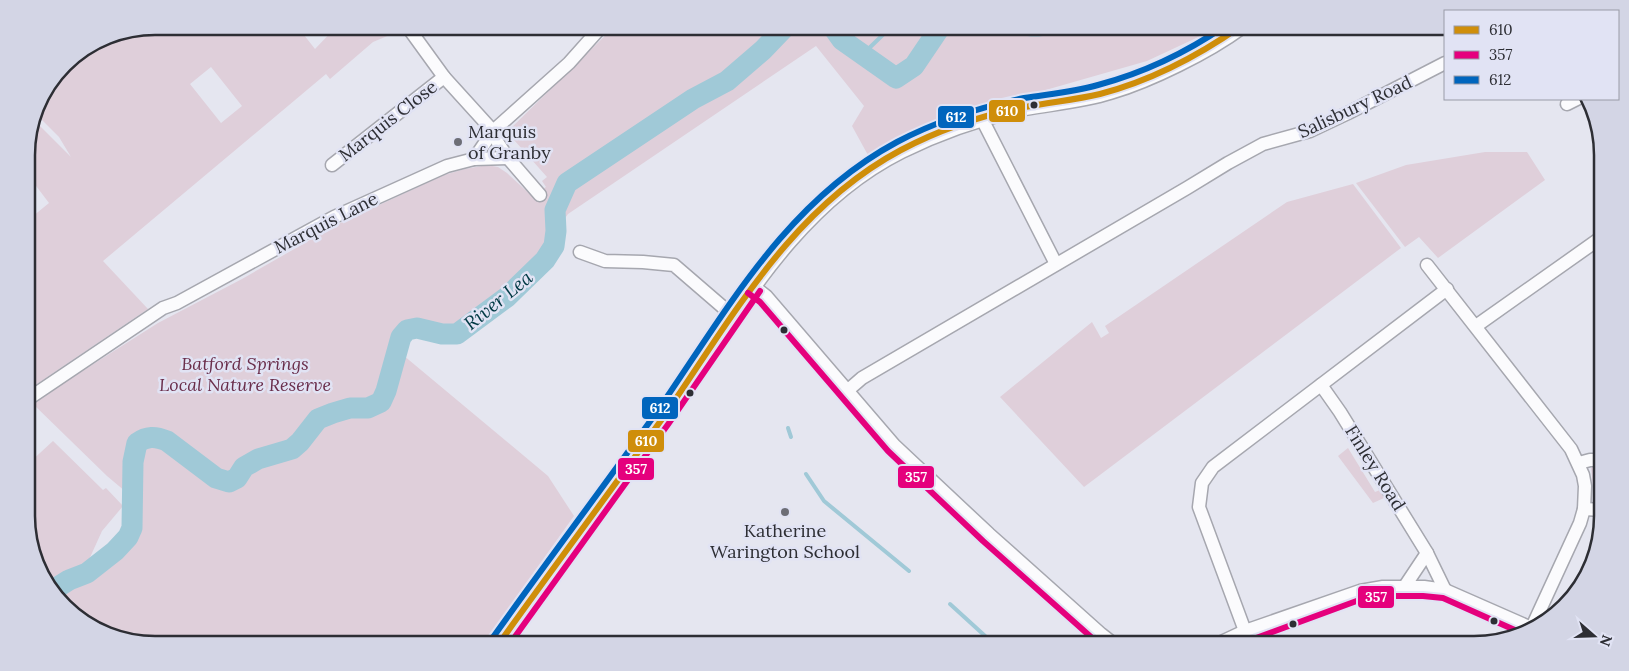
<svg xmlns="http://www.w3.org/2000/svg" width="1629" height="671" font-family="Lora,serif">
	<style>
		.green { fill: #dfcfda; fill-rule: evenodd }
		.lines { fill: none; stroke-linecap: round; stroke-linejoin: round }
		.stream { stroke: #a0c9d7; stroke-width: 4 }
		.river { stroke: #a0c9d7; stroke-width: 21 }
		.minor-casing { stroke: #a6a7af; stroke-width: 15 }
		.major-casing { stroke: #a6a7af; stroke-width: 19 }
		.minor { stroke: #fbfbfd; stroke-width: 12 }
		.major { stroke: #fbfbfd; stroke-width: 16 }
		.bus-1-casing { stroke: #e1e3f4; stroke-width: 10 }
		.bus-2-casing { stroke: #e1e3f4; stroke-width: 10 }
		.bus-3-casing { stroke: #e1e3f4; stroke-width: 10 }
		.bus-1 { stroke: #cf8e0a; stroke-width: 6 }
		.bus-2 { stroke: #e5007d; stroke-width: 6 }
		.bus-3 { stroke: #0065bd; stroke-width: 6 }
		.bus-dot { fill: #2d2e34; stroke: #e1e3f4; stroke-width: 2 }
		.poi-dot { fill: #6d6e76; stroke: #e1e3f4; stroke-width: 2 }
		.labels { text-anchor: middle; stroke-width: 5; stroke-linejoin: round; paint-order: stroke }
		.street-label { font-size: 18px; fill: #2d2e34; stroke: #e1e3f4 }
		.poi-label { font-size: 18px; fill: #2d2e34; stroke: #e1e3f4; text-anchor: start }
		.park-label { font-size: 18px; font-style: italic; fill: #6a2e4b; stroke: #e1e3f4 }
		.water-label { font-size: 19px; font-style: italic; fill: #003944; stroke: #e1e3f4 }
		.rim { fill: none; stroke: #2d2e34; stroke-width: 2.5 }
		.line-badge { stroke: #e1e3f4; stroke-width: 2 }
		.badge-label { font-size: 14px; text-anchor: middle; font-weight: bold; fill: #fff }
	</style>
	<rect width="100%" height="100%" fill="#e5e6f0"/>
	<g class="green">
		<path d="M155,26H297L315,49L337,26H393L397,32L373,42L330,79L326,74L103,261L148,309L28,390L27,221L49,203L27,174V146L34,120L71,157L59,137L35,113L39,98L70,58L106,36ZM211,67L242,106L221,123L190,84Z"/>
		<path d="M615,26H1222L1147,61L972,111L900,139L869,157L852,126L864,106L816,46L568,214L556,231L554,246L545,260L507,297L457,334H442L417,328L407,330L401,337L397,350L548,476L574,516L482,645H155L113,638L58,601L53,590L69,580L87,573L115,551L128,537L132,528V497L107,476L32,403L158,323L242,279L336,225L444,175L465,169L487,165L498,167L507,173L532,196L546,187L542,181L547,177L507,132Z"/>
		<path d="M1485,152H1527L1545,180L1438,258L1419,237L1405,247L1356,183L1406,165Z"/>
		<path d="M1353,184L1401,248L1084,487L1000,397L1092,322L1101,338L1109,333L1105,326L1287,202Z"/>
		<path d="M53,441L103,490L106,488L123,506L102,531L87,564L67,571L49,582L29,541L28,464Z"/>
		<path d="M1348,448L1375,492L1380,490L1384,498L1373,503L1338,456Z"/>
		<path d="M1603,464V505L1595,503L1591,468L1594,466Z"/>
		<path d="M578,551L512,645H506L575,552Z"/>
	</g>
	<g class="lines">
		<g class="stream">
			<path d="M933,26L938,29"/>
			<path d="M862,55L892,26"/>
			<path d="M788,428L791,437"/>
			<path d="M806,474L824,501L909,571"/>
			<path d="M950,604L995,645"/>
		</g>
		<g class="river">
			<path d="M832,26L842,40L896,78L914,66L941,26"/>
			<path d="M1031,26H1039"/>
			<path d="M53,590L69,580L87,573L115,551L128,537L132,528L133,462L137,443C147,436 155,436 167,441L216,478L229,482L237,478L244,467L258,459L292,449L300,442L318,419L333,413L350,408H368L381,402L386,391L401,337L407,330L417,328L442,334H457L507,297L545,260L554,246L556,231L555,210L567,183L693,99L727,81L763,50L786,26"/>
		</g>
		<g class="minor-casing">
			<g id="minor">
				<path d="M407,26L444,77L493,131L498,143L508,158L540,195"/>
				<path d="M1567,104L1577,99"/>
				<path d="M982,119L1056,264"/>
				<path d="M474,159L493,131L569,63L602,26"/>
				<path d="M332,165L444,77"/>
				<path d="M580,252L605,261L643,262L674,265L732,315"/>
				<path d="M1427,265L1571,449L1583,475L1585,486L1584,509L1580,523L1533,625"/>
				<path d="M753,286L766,296L894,445L989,534L1101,634L1115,645"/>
				<path d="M1476,326L1602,237"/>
				<path d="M1321,385L1340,412L1427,553L1445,590"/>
				<path d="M847,391L862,378L1187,188L1228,163L1263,144L1310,131L1348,113L1445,63"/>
				<path d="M28,397H31L163,308L177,303L334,217L447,166L474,159L508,158"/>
				<path d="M1579,463L1590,460H1603"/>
				<path d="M1584,509L1603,510"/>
				<path d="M1405,586L1427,553"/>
				<path d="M1245,631L1199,507L1202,483L1213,467L1447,289"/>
				<path d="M1215,645L1245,631L1360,591L1383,587H1424L1445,590L1529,627"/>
			</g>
		</g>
		<g class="major-casing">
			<path id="major" d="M498,645C552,569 608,495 662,419C731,322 789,206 901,150C940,131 983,116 1025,107C1053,102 1082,100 1110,91C1150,79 1207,51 1241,26"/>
		</g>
		<use href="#minor" class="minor"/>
		<use href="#major" class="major"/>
		<g class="bus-1-casing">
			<path id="bus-1" d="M498,645C552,569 608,495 662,419C731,320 790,209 901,150C939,130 983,115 1025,107C1050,102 1075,100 1100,94C1150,81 1198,56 1241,26"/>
		</g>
		<g class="bus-2-casing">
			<g id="bus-2">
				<path d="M748,293L760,302L888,451L983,541L1100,645"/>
				<path d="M509,645L669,423L760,291"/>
				<path d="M1237,645L1362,599L1384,596H1423L1443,598L1517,631"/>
			</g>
		</g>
		<g class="bus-3-casing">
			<path id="bus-3" d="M491,640C545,564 602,489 656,413C726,312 785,202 897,142C935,122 981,107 1024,98C1049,94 1074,92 1098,85C1143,73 1187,52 1225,26"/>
		</g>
		<use href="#bus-1" class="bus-1"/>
		<use href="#bus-2" class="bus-2"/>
		<use href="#bus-3" class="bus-3"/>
	</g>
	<g class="bus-dot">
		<circle cx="1034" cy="105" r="4.5"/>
		<circle cx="784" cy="330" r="4.5"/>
		<circle cx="690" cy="393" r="4.5"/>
		<circle cx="1494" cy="621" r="4.5"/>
		<circle cx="1293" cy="624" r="4.5"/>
	</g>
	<g class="poi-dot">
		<circle cx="458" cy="142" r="5"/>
		<circle cx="785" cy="512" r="5"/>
	</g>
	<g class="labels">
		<g class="street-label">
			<text transform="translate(1355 107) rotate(-25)" y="6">Salisbury Road</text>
			<text transform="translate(388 121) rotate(-38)" y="6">Marquis Close</text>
			<text transform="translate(326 223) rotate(-27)" y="6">Marquis Lane</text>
			<text transform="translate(1375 468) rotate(58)" y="6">Finley Road</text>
		</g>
		<g class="poi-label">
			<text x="468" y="138">Marquis<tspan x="468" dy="21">of Granby</tspan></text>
			<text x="785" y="537" text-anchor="middle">Katherine<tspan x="785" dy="21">Warington School</tspan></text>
		</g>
		<g class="park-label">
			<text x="245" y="370">Batford Springs<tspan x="245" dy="21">Local Nature Reserve</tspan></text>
		</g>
		<g class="water-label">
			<text transform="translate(498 300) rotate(-39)" y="7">River Lea</text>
		</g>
	</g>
	<path d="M0 0H1629V671H0ZM155 35H1474A120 120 0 0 1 1594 155V516A120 120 0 0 1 1474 636H155A120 120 0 0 1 35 516V155A120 120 0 0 1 155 35Z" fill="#d3d5e5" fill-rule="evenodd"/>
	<path class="rim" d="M155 35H1474A120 120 0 0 1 1594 155V516A120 120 0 0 1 1474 636H155A120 120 0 0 1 35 516V155A120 120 0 0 1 155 35Z"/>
	<g class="line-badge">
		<rect x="988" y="99" width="38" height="24" rx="5" fill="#cf8e0a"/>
		<rect x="937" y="105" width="38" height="24" rx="5" fill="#0065bd"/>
		<rect x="641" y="396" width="38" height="24" rx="5" fill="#0065bd"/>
		<rect x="627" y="429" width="38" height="24" rx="5" fill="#cf8e0a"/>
		<rect x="617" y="457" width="38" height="24" rx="5" fill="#e5007d"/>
		<rect x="897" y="465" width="38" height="24" rx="5" fill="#e5007d"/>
		<rect x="1357" y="585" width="38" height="24" rx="5" fill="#e5007d"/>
	</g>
	<g class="badge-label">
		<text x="1007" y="116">610</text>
		<text x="956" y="122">612</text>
		<text x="660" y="413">612</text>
		<text x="646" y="446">610</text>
		<text x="636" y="474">357</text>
		<text x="916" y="482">357</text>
		<text x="1376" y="602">357</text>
	</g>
	<rect x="1444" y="10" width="175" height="90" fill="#e1e3f4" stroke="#999ba7"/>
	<rect x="1454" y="26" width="25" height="8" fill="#cf8e0a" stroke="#999ba7"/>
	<text x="1489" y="35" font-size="15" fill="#2d2e34">610</text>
	<rect x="1454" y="51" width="25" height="8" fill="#e5007d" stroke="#999ba7"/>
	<text x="1489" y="60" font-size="15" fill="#2d2e34">357</text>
	<rect x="1454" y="76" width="25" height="8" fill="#0065bd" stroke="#999ba7"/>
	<text x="1489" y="85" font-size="15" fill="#2d2e34">612</text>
	<g transform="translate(1594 636) rotate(110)" stroke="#e1e3f4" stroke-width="4" paint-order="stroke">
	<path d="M0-4L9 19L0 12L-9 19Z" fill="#2d2e34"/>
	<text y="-8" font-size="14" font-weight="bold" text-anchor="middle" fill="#2d2e34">N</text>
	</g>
</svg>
